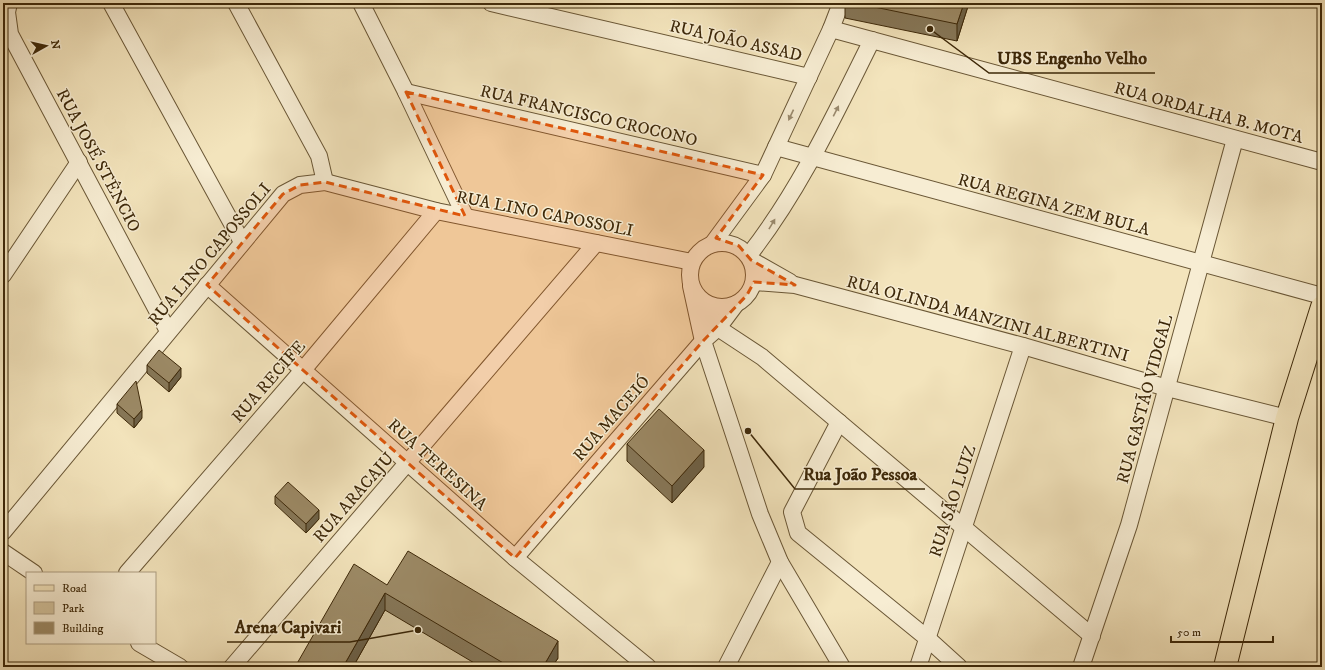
<svg xmlns="http://www.w3.org/2000/svg" width="1325" height="670" font-family="'IM FELL DW Pica',serif">
	<style>
		.green { fill: #d4c49e; stroke: #887654 }
		.lines { fill: none; stroke-linecap: round; stroke-linejoin: round }
		.street-casing { stroke: #6a5736; stroke-width: 18 }
		.primary-casing { stroke: #3d2809; stroke-width: 24 }
		.street { stroke: #f7edd3; stroke-width: 16 }
		.primary { stroke: #f3e4bc; stroke-width: 22 }
		.wall { fill: #867758; stroke: #3d2809 }
		.shaded-wall { fill: #6d6147; stroke: #3d2809 }
		.building { fill: #9c8a66; stroke: #3d2809 }
		.oneway { fill: #9a8a6e }
		.marked { fill: #df570c; fill-opacity: 0.2; stroke: #df570c; stroke-width: 3; stroke-dasharray: 8 5; stroke-linejoin: round }
		.labels { text-anchor: middle; stroke-width: 3; stroke-linejoin: round; paint-order: stroke }
		.street-label { font-size: 17px; fill: #3d2809; stroke: #f7edd3 }
		.leader { fill: none; stroke: #3d2809; stroke-width: 1.5 }
		.callout-dot { fill: #3d2809; stroke: #f7edd3; stroke-width: 1.5 }
		.callout-label { font-size: 18px; text-anchor: middle; font-weight: bold; fill: #3d2809; stroke: #f7edd3; stroke-width: 3; stroke-linejoin: round; paint-order: stroke }
	</style>
	<rect width="100%" height="100%" fill="#f3e4bc"/>
	<filter id="stains"><feTurbulence type="fractalNoise" baseFrequency=".005" numOctaves="4"/><feColorMatrix values="0 0 0 0 .2 0 0 0 0 .09 0 0 0 0 .02 0 0 0 .5 -.17"/></filter>
	<radialGradient id="worn" r=".72"><stop offset=".6" stop-color="#630" stop-opacity="0"/><stop offset="1" stop-color="#630" stop-opacity=".3"/></radialGradient>
	<path class="green" d="M408,568L558,658L552,667H304L387,602Z"/>
	<g class="lines">
		<g class="street-casing">
			<g id="street">
				<path d="M9,3L7,12L10,34L168,331"/>
				<path d="M111,3L242,242"/>
				<path d="M236,3L319,156L325,182"/>
				<path d="M361,3L406,92L465,216"/>
				<path d="M491,3L809,77"/>
				<path d="M831,29L1322,162"/>
				<path d="M406,92L763,175"/>
				<path d="M776,147L1322,296"/>
				<circle cx="722" cy="275" r="32"/>
				<path d="M713,243L763,175L831,29L841,3"/>
				<path d="M749,255C800,190 835,114 872,40"/>
				<path d="M751,260L790,282"/>
				<path d="M3,275L79,162"/>
				<path d="M754,282L795,285L1023,346L1167,388L1287,418"/>
				<path d="M207,285L515,558L648,667"/>
				<path d="M691,286L703,341L760,514L780,562L842,667"/>
				<path d="M698,297L718,328L762,357L1092,636"/>
				<path d="M839,422L792,512L798,533L927,638L959,667"/>
				<path d="M3,532L283,194L300,185L325,182L436,211L692,262"/>
				<path d="M3,552L34,573"/>
				<path d="M515,558L703,341L718,328L736,304"/>
				<path d="M127,573L303,370L436,211"/>
				<path d="M139,643L180,667"/>
				<path d="M232,667L596,243"/>
				<path d="M726,667L780,562"/>
				<path d="M918,667L1023,346"/>
				<path d="M1081,667L1129,525L1235,139"/>
			</g>
		</g>
		<g class="primary-casing">
			<path id="primary" d="M1225,667L1287,418L1322,307"/>
		</g>
		<use href="#street" class="street"/>
		<use href="#primary" class="primary"/>
	</g>
	<g class="wall">
		<path d="M845,3H969L957,41L845,18Z"/>
		<path d="M147,365L181,377L169,392L147,373Z"/>
		<path d="M117,404L142,418L134,428L117,413Z"/>
		<path d="M627,444L704,467L672,503L627,461Z"/>
		<path d="M275,496L319,519L306,533L275,504Z"/>
		<path d="M387,585L558,658L552,667H481L385,610L353,667Z"/>
	</g>
	<g class="shaded-wall">
		<path d="M964,3H969L957,41V24Z"/>
		<path d="M181,368V377L169,392V383Z"/>
		<path d="M142,410V418L134,428V419Z"/>
		<path d="M704,450V467L672,503V486Z"/>
		<path d="M319,510V519L306,533V524Z"/>
		<path d="M385,593V610L353,667H343Z"/>
		<path d="M558,641V658L552,667H543Z"/>
	</g>
	<g class="building">
		<path d="M855,3H964L957,24Z"/>
		<path d="M159,350L181,368L169,383L147,365Z"/>
		<path d="M136,381L142,410L134,419L117,404Z"/>
		<path d="M659,409L704,450L672,486L627,444Z"/>
		<path d="M288,482L319,510L306,524L275,496Z"/>
		<path d="M408,551L558,641L543,667H510L385,593L343,667H295L354,564L387,585Z"/>
	</g>
	<defs><path id="oneway-solid" d="M-6-.8H1V-3.2L6.5 0L1 3.2V.8H-6Z"/></defs>
	<g class="oneway">
		<use href="#oneway-solid" transform="translate(836 111) rotate(-63)"/>
		<use href="#oneway-solid" transform="translate(791 115) rotate(115)"/>
		<use href="#oneway-solid" transform="translate(772 224) rotate(-59)"/>
	</g>
	<path class="marked" d="M406,92L763,175L716,238L739,246L751,260L795,285L754,282L747,295L703,341L515,558L207,285L283,194L300,185L325,182L465,216Z"/>
	<g class="labels">
		<g class="street-label">
			<text transform="translate(736 40) rotate(13)" y="6">RUA JOÃO ASSAD</text>
			<text transform="translate(1209 112) rotate(15)" y="6">RUA ORDALHA B. MOTA</text>
			<text transform="translate(589 115) rotate(13)" y="6">RUA FRANCISCO CROCONO</text>
			<text transform="translate(99 160) rotate(62)" y="6">RUA JOSÉ STÊNCIO</text>
			<text transform="translate(1054 204) rotate(15)" y="6">RUA REGINA ZEM BULA</text>
			<text transform="translate(545 213) rotate(11)" y="6">RUA LINO CAPOSSOLI</text>
			<text transform="translate(209 254) rotate(-50)" y="6">RUA LINO CAPOSSOLI</text>
			<text transform="translate(988 318) rotate(15)" y="6">RUA OLINDA MANZINI ALBERTINI</text>
			<text transform="translate(268 381) rotate(-49)" y="6">RUA RECIFE</text>
			<text transform="translate(1144 399) rotate(-75)" y="6">RUA GASTÃO VIDGAL</text>
			<text transform="translate(611 418) rotate(-49)" y="6">RUA MACEIÓ</text>
			<text transform="translate(438 464) rotate(42)" y="6">RUA TERESINA</text>
			<text transform="translate(353 497) rotate(-49)" y="6">RUA ARACAJU</text>
			<text transform="translate(952 501) rotate(-72)" y="6">RUA SÃO LUIZ</text>
		</g>
	</g>
	<path class="leader" d="M930 29L989 73H1155M748 431L795 489H925M418 630L350 642H227"/>
	<g class="callout-dot">
		<circle cx="930" cy="29" r="4"/>
		<circle cx="748" cy="431" r="4"/>
		<circle cx="418" cy="630" r="4"/>
	</g>
	<g class="callout-label">
		<text x="1072" y="64">UBS Engenho Velho</text>
		<text x="860" y="480">Rua João Pessoa</text>
		<text x="288" y="633">Arena Capivari</text>
	</g>
	<rect width="1325" height="670" fill="none" stroke="#f3e4bc" stroke-width="16"/>
	<rect x="4" y="4" width="1317" height="662" fill="none" stroke="#3d2809" stroke-width="2"/>
	<rect x="8" y="8" width="1309" height="654" fill="none" stroke="#3d2809"/>
	<rect x="26" y="572" width="130" height="72" fill="#f7edd3" stroke="#ad9e82"/>
	<rect x="34" y="585" width="20" height="6" fill="#f3e4bc" stroke="#ad9e82"/>
	<text x="62" y="592" font-size="12" fill="#3d2809">Road</text>
	<rect x="34" y="602" width="20" height="12" fill="#d4c49e" stroke="#ad9e82"/>
	<text x="62" y="612" font-size="12" fill="#3d2809">Park</text>
	<rect x="34" y="622" width="20" height="12" fill="#9c8a66" stroke="#ad9e82"/>
	<text x="62" y="632" font-size="12" fill="#3d2809">Building</text>
	<g transform="translate(46 46) rotate(82)" stroke="#f7edd3" stroke-width="3" paint-order="stroke">
	<path d="M0-3L7 15L0 10L-7 15Z" fill="#3d2809"/>
	<text y="-6" font-size="11" font-weight="bold" text-anchor="middle" fill="#3d2809">N</text>
	</g>
	<path d="M1171 636v6h102v-6" fill="none" stroke="#3d2809" stroke-width="2"/>
	<text x="1177" y="636" font-size="12" fill="#3d2809" stroke="#f7edd3" stroke-width="3" paint-order="stroke">50 m</text>
	<rect width="100%" height="100%" filter="url(#stains)"/>
	<rect width="100%" height="100%" fill="url(#worn)"/>
</svg>
